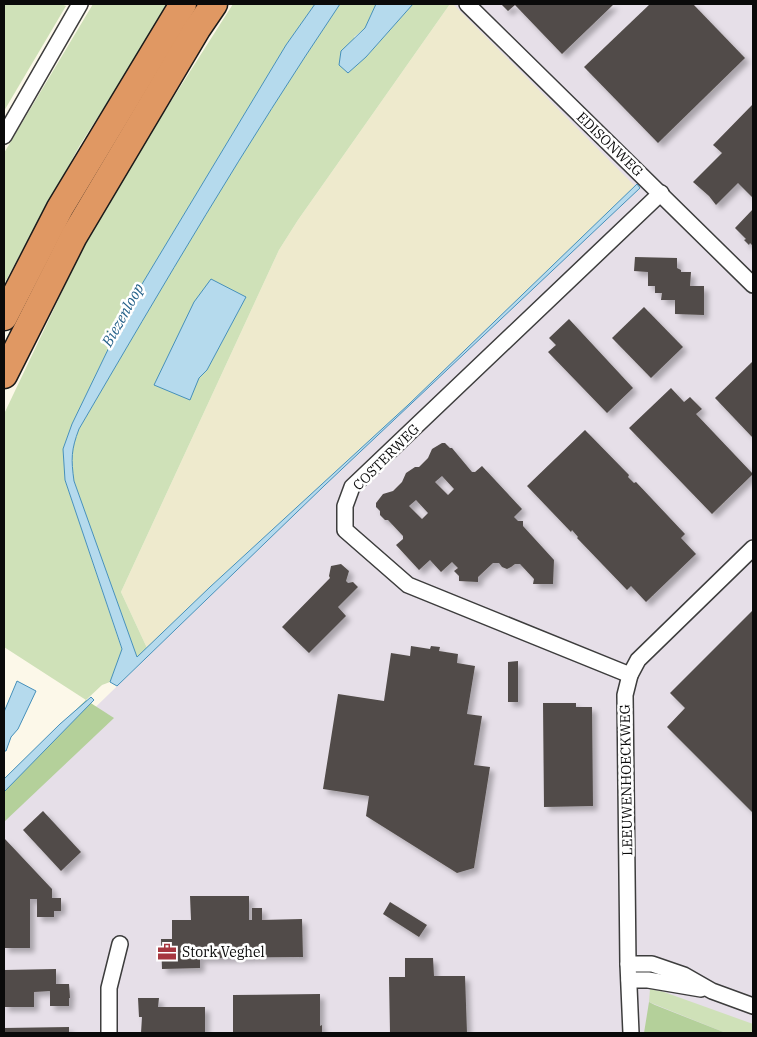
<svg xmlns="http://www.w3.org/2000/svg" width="757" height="1037" font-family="'IBM Plex Serif',serif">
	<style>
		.industrial { fill: #e6dfe8 }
		.farmland { fill: #eeeacd }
		.green { fill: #cfe1b8; fill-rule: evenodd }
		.forest { fill: #b4d09a }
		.water { fill: #b5daed; stroke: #4690ba }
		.building { fill: #514b48; fill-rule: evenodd; filter: url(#shadow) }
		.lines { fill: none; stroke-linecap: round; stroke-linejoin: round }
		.street-casing { stroke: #3d3d3d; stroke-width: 18 }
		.highway-casing { stroke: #1b1b1b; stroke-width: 29 }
		.street { stroke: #fff; stroke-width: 15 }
		.highway { stroke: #e09863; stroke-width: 26 }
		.labels { text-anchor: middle; stroke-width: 5; stroke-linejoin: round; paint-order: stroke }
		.street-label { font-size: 14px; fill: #0a0a0a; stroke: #fff }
		.poi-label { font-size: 14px; fill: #0a0a0a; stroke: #fff; text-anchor: start }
		.water-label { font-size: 15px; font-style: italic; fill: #256189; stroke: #fff }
	</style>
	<defs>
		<filter id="shadow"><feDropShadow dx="4.5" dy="4.5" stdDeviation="2.5" flood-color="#0004"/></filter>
	</defs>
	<rect width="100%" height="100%" fill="#fcf8e9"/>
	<path class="industrial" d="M449,4H753V1033H4V796L629,189Z"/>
	<path class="farmland" d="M450,4H453L635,186L408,405L210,587L147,648L121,592L279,250L298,220Z"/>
	<g class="green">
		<path d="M4,4H61L66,6L4,111Z"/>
		<path d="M93,4H170L80,145L4,284V153Z"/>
		<path d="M233,4H315L286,45L130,304L72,424L63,449L65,480L122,650L110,682L102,685L86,700L4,647V414L81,252L131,164Z"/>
		<path d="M340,4H376L365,28L354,37L366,57L413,4H450L298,220L279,250L121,592L147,648L137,657L74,481C71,459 71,450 79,429C163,285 247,142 340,4ZM246,297L207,370L199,378L155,384L173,347Z"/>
		<path d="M650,989L664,992L753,1024V1033H726L649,1002Z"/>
	</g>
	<g class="forest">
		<path d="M86,700L114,718L4,822V779Z"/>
		<path d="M649,1002L655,1005L726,1033H644Z"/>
	</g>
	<g class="water">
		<path d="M315,4H340C247,142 163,285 79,429C71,450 71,459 74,481L137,657L210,587L408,405L637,184L640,188L325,485L117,686L110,682L122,649L65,480L63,449L72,424L130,304L286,45Z"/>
		<path d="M376,4H413L366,57L348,73L339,65L341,51L365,28Z"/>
		<path d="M211,279L246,297L207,370L199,378L190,400L154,385L194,302Z"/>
		<path d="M17,681L36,691L18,729L11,737L6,751H4V712Z"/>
		<path d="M91,697L94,700L4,792V779L60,724Z"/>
	</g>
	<g class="building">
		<path d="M501,4H614L562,54L515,5L508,11Z"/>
		<path d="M650,4H693L745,58L658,143L584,67Z"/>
		<path d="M753,104V196L752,197L738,183L716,205L709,196L693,182L722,153L713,145Z"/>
		<path d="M753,209V246L750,243L749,245L744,240L746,239L735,228Z"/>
		<path d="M635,257L677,258V268L681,270V272H691L690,286H704V315L675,314V300H661L662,293H655V286H648V272L634,271Z"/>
		<path d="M644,307L683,347L651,378L612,338Z"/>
		<path d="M569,319L633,388L607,413L548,352L556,345L549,338Z"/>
		<path d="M753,361V438L715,398Z"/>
		<path d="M671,388L684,402L690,397L702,409L696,414L753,474L712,514L629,428Z"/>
		<path d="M585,430L629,475L628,477L634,483L636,482L685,534L681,538L696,554L646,602L631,586L627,590L577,538L578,537L572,530L571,532L527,486Z"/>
		<path d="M442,443H445L450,448H452L472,472H475L482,466L522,509L514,517L518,521H523V526L554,560L553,584H533L534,579L520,564H515L511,567L507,569L502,567L499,563H493L478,577V582L459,581V576L454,571L458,568L452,562L441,572L430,560L419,570L396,545L403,539V536L388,520H385L380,515V511L376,507V503L383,494L393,491L402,482L406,473L415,467H419L428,458L432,449ZM442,476L454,489L448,495L435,482ZM416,500L428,513L422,519L409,506Z"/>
		<path d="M341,564L349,571L346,581L348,583L353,582L358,587L338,607L346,616L309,653L282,627L330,578L329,576L331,566Z"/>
		<path d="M753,610V813L667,727L685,708L670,693Z"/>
		<path d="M411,646L430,649L431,646L440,647L439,651L458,654L457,663L475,666L467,714L482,716L474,765L490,767L474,868L457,873L366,816L369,796L323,789L338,694L384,701L391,653L410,656Z"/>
		<path d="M518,661V702H508V662Z"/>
		<path d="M543,703H576V707H592L593,806L544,807Z"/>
		<path d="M43,811L81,852L61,871L23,830Z"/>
		<path d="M4,838L52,889V898H61V911H54V917H37V899H30V948H4Z"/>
		<path d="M190,896H249V920H252V908H262V920L302,919L303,957L200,958V968L162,969L161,939H172V920H191Z"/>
		<path d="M390,902L427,925L419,937L383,914Z"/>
		<path d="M405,958H433L434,976H465L467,1033H390L389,977H405Z"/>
		<path d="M56,969V984H69L70,998H69V1006H50V991L34,992V1007H4V970Z"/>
		<path d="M320,994V1026L322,1025V1033H233V995Z"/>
		<path d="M138,998H159L158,1007H205V1033H141L142,1017H139Z"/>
		<path d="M69,1027V1033H4V1028Z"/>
	</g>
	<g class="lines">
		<g class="street-casing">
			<g id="street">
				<path d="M467,4L753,285"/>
				<path d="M4,136L80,4"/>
				<path d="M630,675L408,585L345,530V506L352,487L661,193"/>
				<path d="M628,964H652L684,975L712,991L753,1006"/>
				<path d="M629,980H648L701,989"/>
				<path d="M109,1033V988L120,944"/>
				<path d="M631,1033L628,964L625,695L630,675L638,660L753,548"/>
			</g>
		</g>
		<g class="highway-casing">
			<g id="highway">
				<path d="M4,317L60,208L183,4"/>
				<path d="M4,375L74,236L197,29L214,4"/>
			</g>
		</g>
		<use href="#street" class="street"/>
		<use href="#highway" class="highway"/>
	</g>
	<defs>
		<g id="office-bare" transform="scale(1.5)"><path d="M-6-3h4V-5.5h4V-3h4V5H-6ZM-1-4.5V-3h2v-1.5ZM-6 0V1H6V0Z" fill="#a6363f" stroke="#fff" stroke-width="2.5" paint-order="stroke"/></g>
	</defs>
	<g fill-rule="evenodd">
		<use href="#office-bare" x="167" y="952"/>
	</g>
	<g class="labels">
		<g class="street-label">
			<text transform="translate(610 144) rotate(44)" y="5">EDISONWEG</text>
			<text transform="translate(386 457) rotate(-45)" y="5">COSTERWEG</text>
			<text transform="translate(626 780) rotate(-91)" y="5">LEEUWENHOECKWEG</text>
		</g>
		<g class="poi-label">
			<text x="182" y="957">Stork Veghel</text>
		</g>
		<g class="water-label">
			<text transform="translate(123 315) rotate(-61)" y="5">Biezenloop</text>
		</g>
	</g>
	<rect width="757" height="1037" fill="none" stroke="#0a0a0a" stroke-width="10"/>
</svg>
